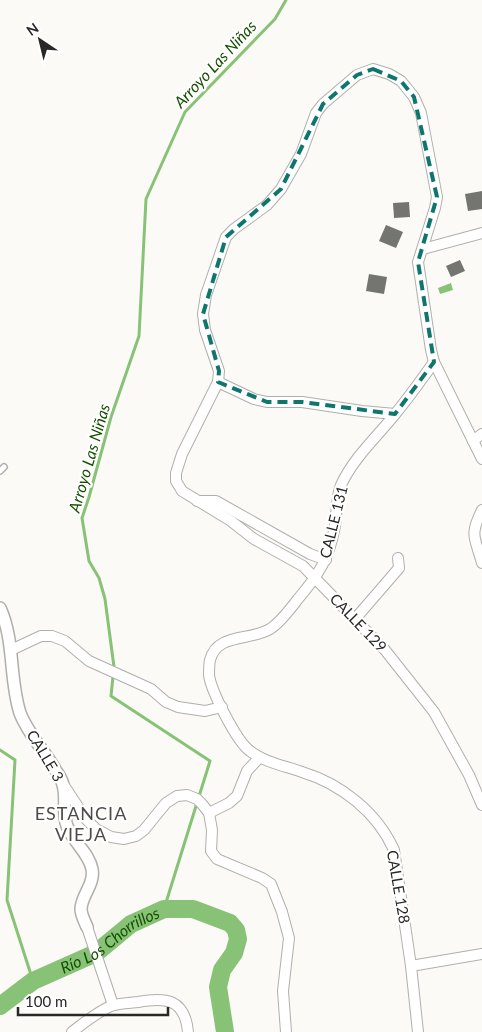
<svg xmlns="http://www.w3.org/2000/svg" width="482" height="1032" font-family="Lato,sans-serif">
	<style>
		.water { fill: #87c276 }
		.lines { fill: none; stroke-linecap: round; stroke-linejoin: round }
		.stream { stroke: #87c276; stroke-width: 3 }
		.river { stroke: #87c276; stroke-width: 18 }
		.building { fill: #747471 }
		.service-casing { stroke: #b1afad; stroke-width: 8 }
		.minor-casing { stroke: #b1afad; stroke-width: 12 }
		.tertiary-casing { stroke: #b1afad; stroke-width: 14 }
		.service { stroke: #fff; stroke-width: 5 }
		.minor { stroke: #fff; stroke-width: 10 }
		.tertiary { stroke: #fff; stroke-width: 11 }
		.marked { fill: none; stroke: #0f766e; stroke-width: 4; stroke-dasharray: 10 6; stroke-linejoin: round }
		.labels { text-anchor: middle; stroke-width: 4.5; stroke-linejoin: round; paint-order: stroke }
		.street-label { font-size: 15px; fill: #282827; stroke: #fff }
		.water-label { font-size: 16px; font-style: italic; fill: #164f00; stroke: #fff }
		.quarter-label { font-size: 18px; letter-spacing: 1px; fill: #4e4c4a; stroke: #fff }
	</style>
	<rect width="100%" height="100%" fill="#fcfaf7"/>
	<path class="water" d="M451,283L453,290L440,294L438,288Z"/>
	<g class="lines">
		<g class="stream">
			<path d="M0,750L15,760L7,900L33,981"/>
			<path d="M164,909L210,761L111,696L114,667L105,599L99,578L89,561L82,518L89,497L111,417L139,336L146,199L185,112L275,19L286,0"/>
		</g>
		<path class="river" id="s1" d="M0,1006L33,981L96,953L131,924L164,909H193L230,923L236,930L238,939L234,953L222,970L218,987L225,1032"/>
	</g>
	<g class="building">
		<path d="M482,191V209L468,211L465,194Z"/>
		<path d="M409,202L410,217L394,218L393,203Z"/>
		<path d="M386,225L403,232L396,248L379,241Z"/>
		<path d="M460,260L465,271L451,277L446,266Z"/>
		<path d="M369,274L387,277L384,294L366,291Z"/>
	</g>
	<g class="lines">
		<g class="service-casing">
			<path id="service" d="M0,471L4,467"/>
		</g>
		<g class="minor-casing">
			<g id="minor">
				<path d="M423,249L482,233"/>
				<path d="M218,382L254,399L267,402H302L362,411L395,414"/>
				<path d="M473,441L482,434"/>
				<path d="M482,459L434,362L431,350L418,262L435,208L437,197L421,113L414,97L401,81L389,74L373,69L357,75L323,104L316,113L301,154L281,189L267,205L234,229L226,237L206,295L203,314L205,330L219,371L218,382L182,454L176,473V481L182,491L231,521L254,539L303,566L385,650L434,712L469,775L482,805"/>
				<path d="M197,501H216L310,554L326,560"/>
				<path d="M482,510C469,536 475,537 482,563"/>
				<path d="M355,619L399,568L398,558"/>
				<path d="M11,650L41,636H52L65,641L89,661L151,689L166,702L178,707L205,711L222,707"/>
				<path d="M63,784L86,819L96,829L111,837L124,839L136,836L144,830L166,803L177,796L187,795L197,799L202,804L209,813L212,830L211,851L217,859L262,878L271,884L282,912L289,938L283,991L286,1032"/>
				<path d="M209,813L229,803L237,796L247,771L259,758"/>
				<path d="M87,927L113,1005"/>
				<path d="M411,966L482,954"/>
				<path d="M72,1032C85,1022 97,1012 111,1006C119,1003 130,1003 138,1002C166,997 185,999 188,1032"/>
				<path d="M418,1032L411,966L394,850C377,812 341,784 302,772C285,766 264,762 250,751C237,742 211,691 209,675C209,671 209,665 210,660C217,633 250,641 270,629C281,622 290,609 298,599C319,574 329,559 335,526C337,513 336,497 341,485C354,457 377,437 396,413C409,397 422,379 434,362"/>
			</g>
		</g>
		<g class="tertiary-casing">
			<path id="tertiary" d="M0,608C15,641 9,679 20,713C28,734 45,751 56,771C59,775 62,780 63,785C67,798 62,813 67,826C73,842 89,853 92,869C95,884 81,896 81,909C81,915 85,922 87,927"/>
		</g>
		<use href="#service" class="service"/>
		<use href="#minor" class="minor"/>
		<use href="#tertiary" class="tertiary"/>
	</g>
	<path class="marked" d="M373,69L401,81L414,97L437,197L418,262L434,362L395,414L302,402H267L218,382L219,371L203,314L226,237L281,189L323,104L357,75Z"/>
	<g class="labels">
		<g class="street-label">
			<text transform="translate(334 522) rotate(-76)" y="5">CALLE 131</text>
			<text transform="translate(358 623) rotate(46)" y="5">CALLE 129</text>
			<text transform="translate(45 756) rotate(59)" y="5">CALLE 3</text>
			<text transform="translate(398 887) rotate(80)" y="5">CALLE 128</text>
		</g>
		<g class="water-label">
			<text transform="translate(215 64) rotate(-47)" y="6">Arroyo Las Niñas</text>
			<text transform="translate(89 458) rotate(-74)" y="6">Arroyo Las Niñas</text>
			<text dy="6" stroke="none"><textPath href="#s1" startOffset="129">Río Los Chorrillos</textPath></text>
		</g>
		<g class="quarter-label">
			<text x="81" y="820">ESTANCIA<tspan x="81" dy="21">VIEJA</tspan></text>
		</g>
	</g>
	<g transform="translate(40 40) rotate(325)" stroke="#ffffff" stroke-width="4" paint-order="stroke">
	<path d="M0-4L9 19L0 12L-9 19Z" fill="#282827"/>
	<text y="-8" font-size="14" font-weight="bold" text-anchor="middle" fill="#282827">N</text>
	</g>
	<path d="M18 1007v8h150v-8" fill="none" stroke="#282827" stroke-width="2.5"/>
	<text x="25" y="1007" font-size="15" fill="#282827" stroke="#ffffff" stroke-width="4" paint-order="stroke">100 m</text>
</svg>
